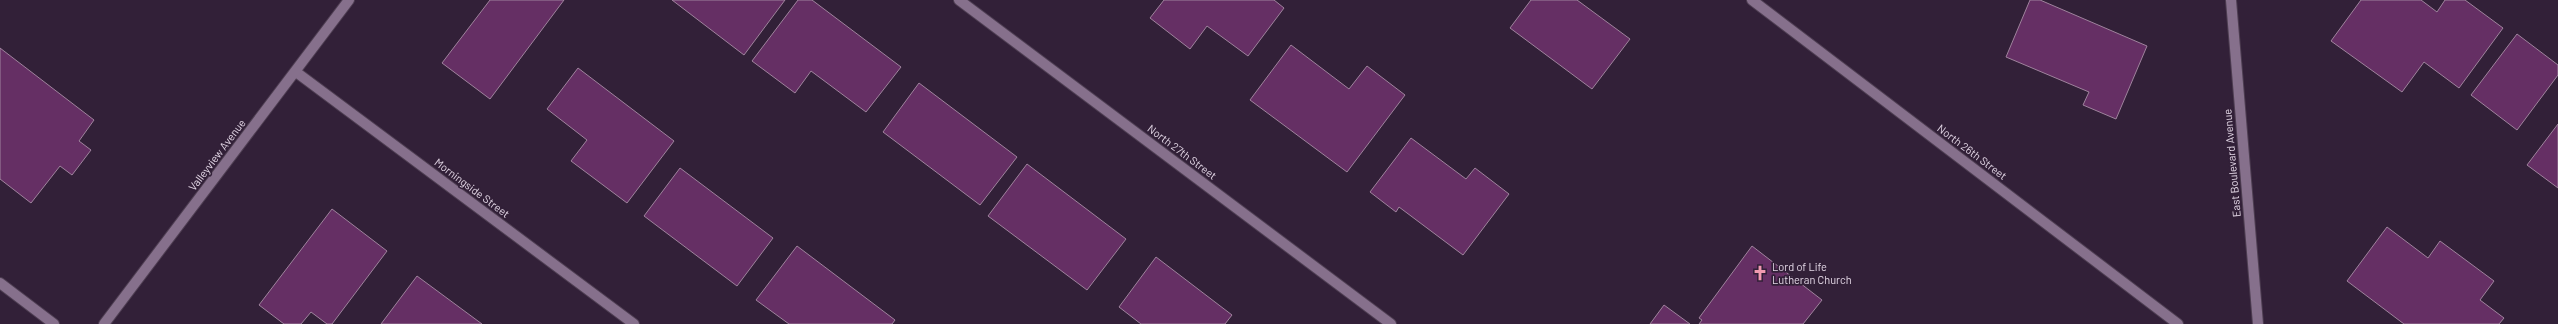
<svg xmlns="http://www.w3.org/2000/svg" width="2558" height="324" font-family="Barlow,sans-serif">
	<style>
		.building { fill: #652f64; stroke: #9f839d }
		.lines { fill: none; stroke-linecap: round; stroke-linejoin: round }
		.street-casing { stroke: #4e3e52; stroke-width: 12 }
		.street { stroke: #86708c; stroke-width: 10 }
		.labels { text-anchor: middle; stroke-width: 3.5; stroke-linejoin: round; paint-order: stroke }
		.street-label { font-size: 11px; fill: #e2d6e5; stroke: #322038 }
		.poi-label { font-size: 11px; fill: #e2d6e5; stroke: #322038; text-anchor: start }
	</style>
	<rect width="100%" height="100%" fill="#322038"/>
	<g class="building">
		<path d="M490,0H564L490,99L442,63Z"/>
		<path d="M672,0H785L744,55Z"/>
		<path d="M798,0H812L901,67L866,112L811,71L795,93L752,61Z"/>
		<path d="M1164,0H1274L1284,8L1248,56L1207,26L1190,49L1150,18Z"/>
		<path d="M1531,0H1577L1630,39L1592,89L1510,28Z"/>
		<path d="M2030,0H2040L2147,46L2116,119L2083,105L2089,92L2006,57Z"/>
		<path d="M2361,0H2421L2437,12L2445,0H2465L2503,28L2459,88L2424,62L2402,92L2331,41Z"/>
		<path d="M2517,34L2558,65V75L2517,130L2471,95Z"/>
		<path d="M1291,45L1349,89L1367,66L1405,95L1347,172L1250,100Z"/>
		<path d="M0,48L94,120L79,141L91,150L72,175L60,166L31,203L0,179Z"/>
		<path d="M578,68L674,141L627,203L571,161L587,140L547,109Z"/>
		<path d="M919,83L1017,157L980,205L883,132Z"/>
		<path d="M2558,124V188L2527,165Z"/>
		<path d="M1411,138L1466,179L1475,168L1509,194L1463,255L1399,207L1396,212L1370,192Z"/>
		<path d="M1027,164L1126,239L1087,290L988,216Z"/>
		<path d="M680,168L773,238L737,286L644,216Z"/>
		<path d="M332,209L387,251L332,324H327L311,312L301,324H284L259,305Z"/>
		<path d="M2387,227L2428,258L2440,241L2494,281L2480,300L2504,318L2499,324H2404L2347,281Z"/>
		<path d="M797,246L895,320L892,324H789L756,300Z"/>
		<path d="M1752,246L1822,300L1803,324H1699L1702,320L1699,318Z"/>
		<path d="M1156,257L1232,315L1225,324H1141L1119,307Z"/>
		<path d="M417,276L482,324H381Z"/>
		<path d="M1664,305L1690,324H1650Z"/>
	</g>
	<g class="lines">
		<g class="street-casing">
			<g id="street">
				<path d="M959,0L1391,324"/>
				<path d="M1752,0L2178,324"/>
				<path d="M2231,0L2258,324"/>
				<path d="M296,72L634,324"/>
				<path d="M0,283L54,324"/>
				<path d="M104,324L349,0"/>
			</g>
		</g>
		<use href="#street" class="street"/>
	</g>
	<defs>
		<g id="church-bare" transform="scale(1.2)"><path d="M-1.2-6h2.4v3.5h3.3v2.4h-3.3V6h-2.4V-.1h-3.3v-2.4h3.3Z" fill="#f19ab1" stroke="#322038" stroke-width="2.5" paint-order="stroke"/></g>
	</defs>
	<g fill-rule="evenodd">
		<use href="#church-bare" x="1760" y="273"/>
	</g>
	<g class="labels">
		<g class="street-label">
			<text transform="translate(1182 152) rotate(37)" y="4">North 27th Street</text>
			<text transform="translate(1972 152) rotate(37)" y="4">North 26th Street</text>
			<text transform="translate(217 155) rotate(-53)" y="4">Valleyview Avenue</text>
			<text transform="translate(2232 163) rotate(-95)" y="4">East Boulevard Avenue</text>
			<text transform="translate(472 188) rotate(37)" y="4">Morningside Street</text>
		</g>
		<g class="poi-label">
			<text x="1772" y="271">Lord of Life<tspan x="1772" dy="13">Lutheran Church</tspan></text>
		</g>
	</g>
</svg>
